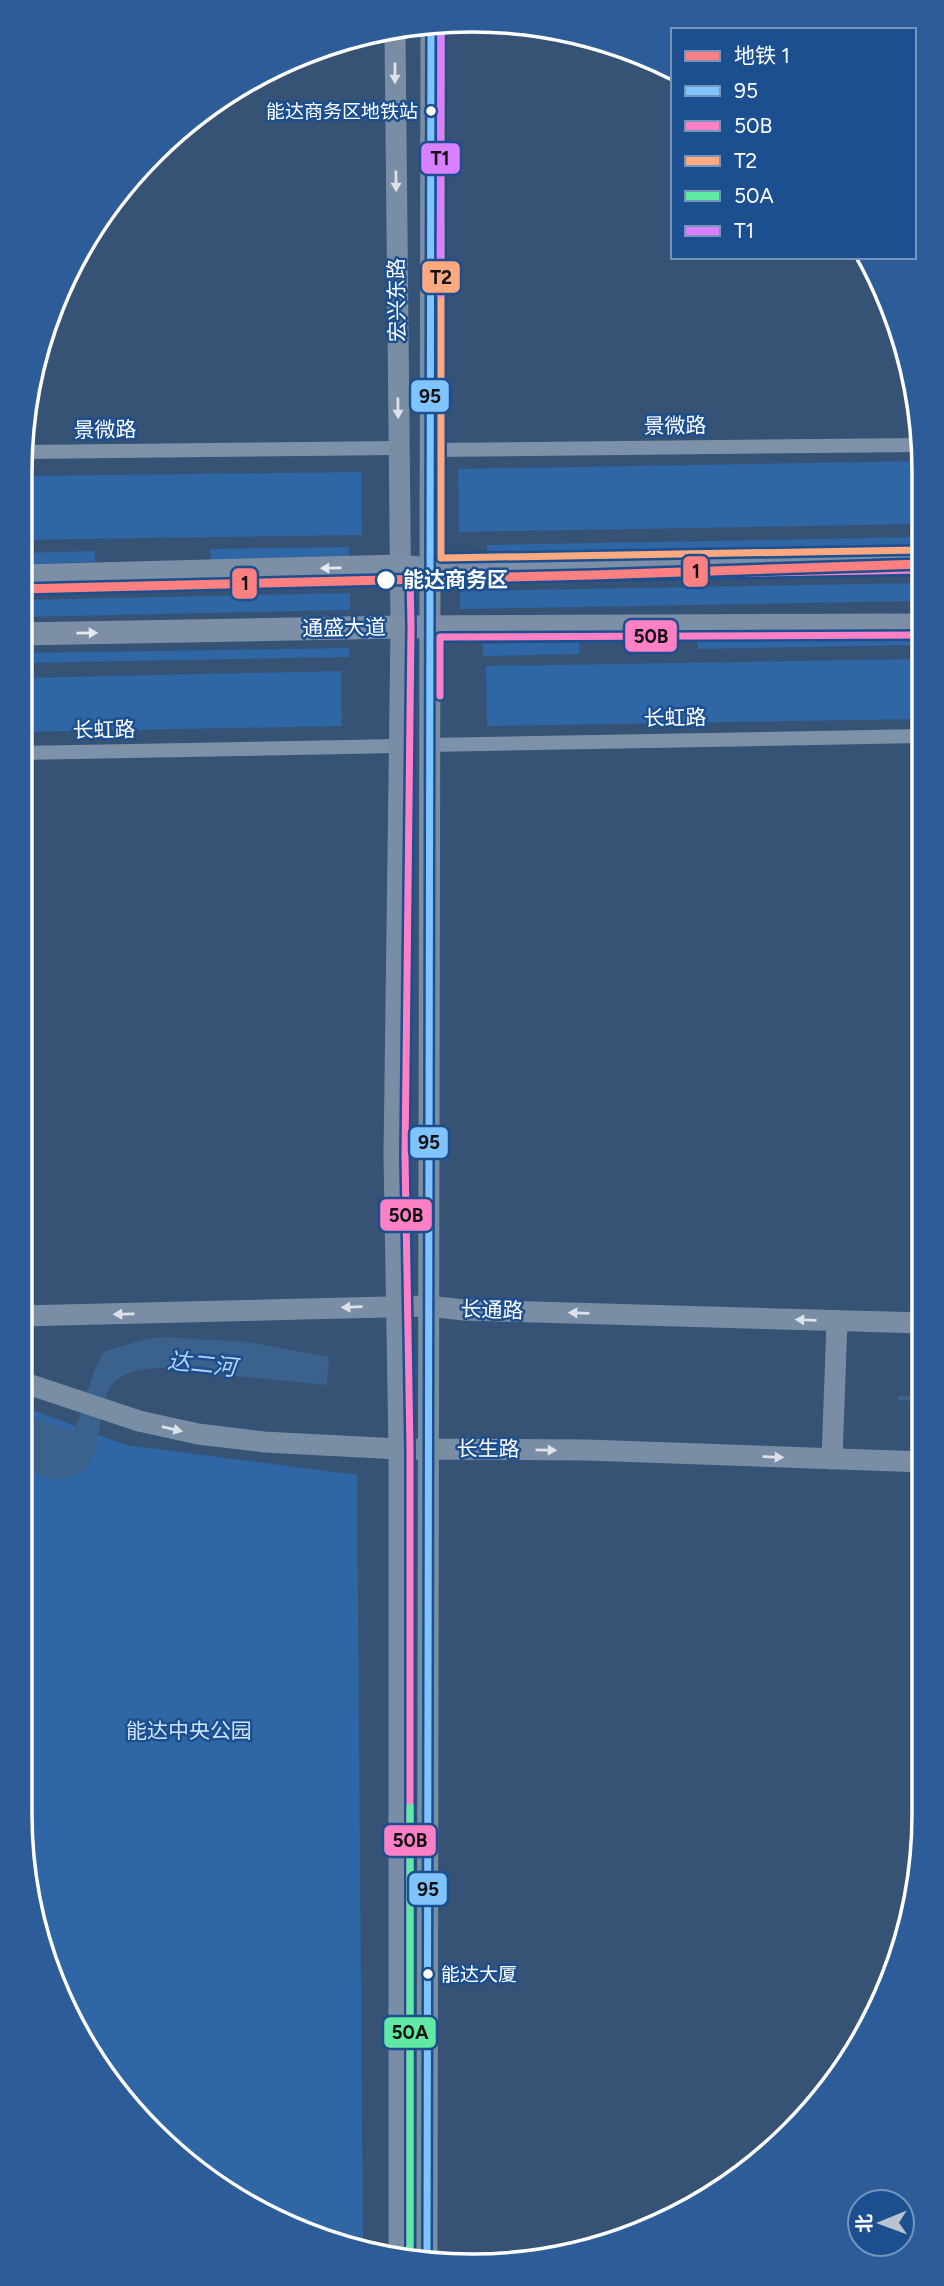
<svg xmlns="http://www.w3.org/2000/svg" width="944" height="2286" font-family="Figtree,'Noto Sans SC',sans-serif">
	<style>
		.green { fill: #2f66a5 }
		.water { fill: #3b618d }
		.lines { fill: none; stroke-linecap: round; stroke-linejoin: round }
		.stream { stroke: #3b618d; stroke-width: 4.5 }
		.street { stroke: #7d92a8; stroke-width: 14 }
		.secondary { stroke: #798da4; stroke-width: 21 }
		.primary { stroke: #7d8ea7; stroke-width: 23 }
		.bus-1-casing { stroke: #1b4f8f; stroke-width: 12 }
		.bus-2-casing { stroke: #1b4f8f; stroke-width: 12 }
		.bus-3-casing { stroke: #1b4f8f; stroke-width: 12 }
		.bus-4-casing { stroke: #1b4f8f; stroke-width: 12 }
		.bus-5-casing { stroke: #1b4f8f; stroke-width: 12 }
		.bus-1 { stroke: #80c4ff; stroke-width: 7 }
		.bus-2 { stroke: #ff80c5; stroke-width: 7 }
		.bus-3 { stroke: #ffa980; stroke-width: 7 }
		.bus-4 { stroke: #60e9a3; stroke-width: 7 }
		.bus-5 { stroke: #d880ff; stroke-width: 7 }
		.metro-1-casing { stroke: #1b4f8f; stroke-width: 14 }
		.metro-1 { stroke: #ff8080; stroke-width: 9 }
		.oneway { fill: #dee2e8 }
		.oneway2 { fill: #e5e8ed }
		.bus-dot { fill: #fff; stroke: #1b4f8f; stroke-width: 2.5 }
		.labels { text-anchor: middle; stroke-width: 5; stroke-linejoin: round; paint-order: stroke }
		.bus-label { font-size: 19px; fill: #fff; stroke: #1b4f8f; text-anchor: end }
		.street-label { font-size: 21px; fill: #fff; stroke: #1b4f8f }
		.stop-label { font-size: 21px; font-weight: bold; fill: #fff; stroke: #1b4f8f; text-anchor: start }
		.park-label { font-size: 21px; fill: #cfe3fa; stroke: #1b4f8f }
		.water-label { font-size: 23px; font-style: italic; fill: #b5d3f5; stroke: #1b4f8f }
		.rim { fill: none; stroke: #fff; stroke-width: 3.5 }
		.line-badge { stroke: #1b4f8f; stroke-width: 2.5 }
		.pale-badge-label { font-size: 19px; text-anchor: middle; font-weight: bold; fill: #111 }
	</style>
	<rect width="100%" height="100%" fill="#365274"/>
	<g class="green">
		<path d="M921,461V524L459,532L458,469Z"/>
		<path d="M361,472L362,535L19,540V476Z"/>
		<path d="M921,537V547L487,555V545Z"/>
		<path d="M349,547V558L211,561L210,549Z"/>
		<path d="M95,551V562L19,564V553Z"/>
		<path d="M921,583V601L460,609V591Z"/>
		<path d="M350,593V610L19,617V600Z"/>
		<path d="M921,635V645L698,649L697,639Z"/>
		<path d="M579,642V654L483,656V644Z"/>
		<path d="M349,648V657L19,663V653Z"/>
		<path d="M922,659V719L487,726L486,666Z"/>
		<path d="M341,671L342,726L19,732V678Z"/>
		<path d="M19,1405L126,1445L357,1475L363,2246L246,2206L131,2112L43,1960L19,1814Z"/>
	</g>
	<path class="water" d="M163,1337L248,1342L329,1357L327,1385L216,1374L203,1366C175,1371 143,1362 118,1379C89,1398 114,1469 66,1478C42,1482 35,1473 19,1458V1413L75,1431L93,1374L103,1352L146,1339Z"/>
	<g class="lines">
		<path class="stream" d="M900,1398L924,1399"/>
		<g class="street">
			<path d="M430,450L921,445"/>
			<path d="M23,452L399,448"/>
			<path d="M428,745L922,736"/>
			<path d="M19,753L399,746"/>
		</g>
		<g class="secondary">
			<path d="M395,33L401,627L394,1155L399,1449V2258"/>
			<path d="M19,1316L428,1306L464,1310L923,1323"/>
			<path d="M19,1381L139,1421L198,1434L264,1442L399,1449L587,1450L924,1462"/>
			<path d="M832,1459L837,1321"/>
			<path d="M427,2262L431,23"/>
		</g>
		<g class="primary">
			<path d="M19,576L399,566L430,569L921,560"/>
			<path d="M19,634L401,627L921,625"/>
		</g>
		<g class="bus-1-casing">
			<path id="bus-1" d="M427,2262L431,23"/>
		</g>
		<g class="bus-2-casing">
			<g id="bus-2">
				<path d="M440,696V637L921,635"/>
				<path d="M410,2258V1449L405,1155L411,627L410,578L430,579L921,570"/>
			</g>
		</g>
		<g class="bus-3-casing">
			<path id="bus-3" d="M441,23V558L921,550"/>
		</g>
		<g class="bus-4-casing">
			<path id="bus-4" d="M410,1807V2258"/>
		</g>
		<g class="bus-5-casing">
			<path id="bus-5" d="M440,294L441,23"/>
		</g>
		<use href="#bus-1" class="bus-1"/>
		<use href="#bus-2" class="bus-2"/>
		<use href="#bus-3" class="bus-3"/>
		<use href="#bus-4" class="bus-4"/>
		<use href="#bus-5" class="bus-5"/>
		<g class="metro-1-casing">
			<path id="metro-1" d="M19,589L593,575L921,564"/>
		</g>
		<use href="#metro-1" class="metro-1"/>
	</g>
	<defs><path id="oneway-solid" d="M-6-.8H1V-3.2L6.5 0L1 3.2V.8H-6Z" transform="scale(1.75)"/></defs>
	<g class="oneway">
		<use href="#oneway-solid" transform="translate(395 73) rotate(90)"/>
		<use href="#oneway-solid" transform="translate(396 181) rotate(89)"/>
		<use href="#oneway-solid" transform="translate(398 408) rotate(89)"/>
		<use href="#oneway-solid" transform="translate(352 1307) rotate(178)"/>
		<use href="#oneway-solid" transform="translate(579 1313) rotate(-178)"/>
		<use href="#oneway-solid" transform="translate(124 1314) rotate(179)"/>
		<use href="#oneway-solid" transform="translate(806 1320) rotate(-178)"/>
		<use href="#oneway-solid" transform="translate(172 1429) rotate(13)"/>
		<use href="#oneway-solid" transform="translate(546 1450) rotate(1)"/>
		<use href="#oneway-solid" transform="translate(773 1457) rotate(2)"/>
	</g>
	<g class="oneway2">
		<use href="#oneway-solid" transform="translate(331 568) rotate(179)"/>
		<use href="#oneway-solid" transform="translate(87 633) rotate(-1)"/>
	</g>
	<g class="bus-dot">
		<circle cx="431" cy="111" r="6"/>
		<circle cx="386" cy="580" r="10"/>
		<circle cx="428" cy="1974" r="6"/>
	</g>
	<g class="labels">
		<g class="bus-label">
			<text x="418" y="118">能达商务区地铁站</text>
			<text x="441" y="1981" text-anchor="start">能达大厦</text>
		</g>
		<g class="street-label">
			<text transform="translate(397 300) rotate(-91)" y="7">宏兴东路</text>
			<text transform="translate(675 426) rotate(-1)" y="7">景微路</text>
			<text transform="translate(105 430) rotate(-1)" y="7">景微路</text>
			<text transform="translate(344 628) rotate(-1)" y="7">通盛大道</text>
			<text transform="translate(675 718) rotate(-1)" y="7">长虹路</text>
			<text transform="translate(104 730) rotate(-1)" y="7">长虹路</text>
			<text transform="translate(492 1310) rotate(2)" y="7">长通路</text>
			<text x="488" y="1456">长生路</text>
		</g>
		<g class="stop-label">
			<text x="403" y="587">能达商务区</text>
		</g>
		<g class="park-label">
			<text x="189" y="1738">能达中央公园</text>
		</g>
		<g class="water-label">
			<text transform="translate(202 1364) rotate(6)" y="8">达二河</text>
		</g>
	</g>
	<path d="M0 0H944V2286H0ZM472 32H472A440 440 0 0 1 912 472V1814A440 440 0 0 1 472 2254H472A440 440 0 0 1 32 1814V472A440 440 0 0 1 472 32Z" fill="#2d5d98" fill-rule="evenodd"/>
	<path class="rim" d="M472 32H472A440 440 0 0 1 912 472V1814A440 440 0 0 1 472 2254H472A440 440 0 0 1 32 1814V472A440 440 0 0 1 472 32Z"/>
	<g class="line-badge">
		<rect x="420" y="142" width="41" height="33" rx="7" fill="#d880ff"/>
		<rect x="421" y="260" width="40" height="34" rx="7" fill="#ffa980"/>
		<rect x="410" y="379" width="40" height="34" rx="7" fill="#80c4ff"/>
		<rect x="682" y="555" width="27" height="33" rx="7" fill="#ff8080"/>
		<rect x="231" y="567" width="27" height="33" rx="7" fill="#ff8080"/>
		<rect x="624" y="619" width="54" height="34" rx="7" fill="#ff80c5"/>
		<rect x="409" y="1126" width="40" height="33" rx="7" fill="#80c4ff"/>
		<rect x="379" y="1198" width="54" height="34" rx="7" fill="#ff80c5"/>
		<rect x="383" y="1824" width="54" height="33" rx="7" fill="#ff80c5"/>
		<rect x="408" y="1872" width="40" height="34" rx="7" fill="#80c4ff"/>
		<rect x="383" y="2016" width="54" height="33" rx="7" fill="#60e9a3"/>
	</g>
	<g class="pale-badge-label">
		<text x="440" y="165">T1</text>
		<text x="441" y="284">T2</text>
		<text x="430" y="403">95</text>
		<text x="696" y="578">1</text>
		<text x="245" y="590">1</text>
		<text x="651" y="643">50B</text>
		<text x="429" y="1149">95</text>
		<text x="406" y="1222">50B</text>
		<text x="410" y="1847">50B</text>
		<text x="428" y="1896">95</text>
		<text x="410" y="2039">50A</text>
	</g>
	<rect x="671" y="28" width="245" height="231" fill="#1b4f8f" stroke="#7695bc" stroke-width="2"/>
	<rect x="685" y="51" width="35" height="10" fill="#ff8080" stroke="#7695bc" stroke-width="2"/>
	<text x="734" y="63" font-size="21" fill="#ffffff">地铁 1</text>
	<rect x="685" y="86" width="35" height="10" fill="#80c4ff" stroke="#7695bc" stroke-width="2"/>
	<text x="734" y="98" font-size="21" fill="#ffffff">95</text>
	<rect x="685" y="121" width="35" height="10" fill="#ff80c5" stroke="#7695bc" stroke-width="2"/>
	<text x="734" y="133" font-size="21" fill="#ffffff">50B</text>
	<rect x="685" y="156" width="35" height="10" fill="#ffa980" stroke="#7695bc" stroke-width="2"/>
	<text x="734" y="168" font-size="21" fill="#ffffff">T2</text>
	<rect x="685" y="191" width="35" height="10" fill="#60e9a3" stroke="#7695bc" stroke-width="2"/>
	<text x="734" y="203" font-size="21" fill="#ffffff">50A</text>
	<rect x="685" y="226" width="35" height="10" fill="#d880ff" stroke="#7695bc" stroke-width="2"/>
	<text x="734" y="238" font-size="21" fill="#ffffff">T1</text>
	<g transform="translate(881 2223) rotate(269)"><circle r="33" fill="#1b4f8f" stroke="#7695bc" stroke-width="2"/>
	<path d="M0-5L12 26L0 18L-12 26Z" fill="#b9c2ce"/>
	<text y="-10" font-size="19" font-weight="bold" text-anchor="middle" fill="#ffffff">北</text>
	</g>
</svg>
